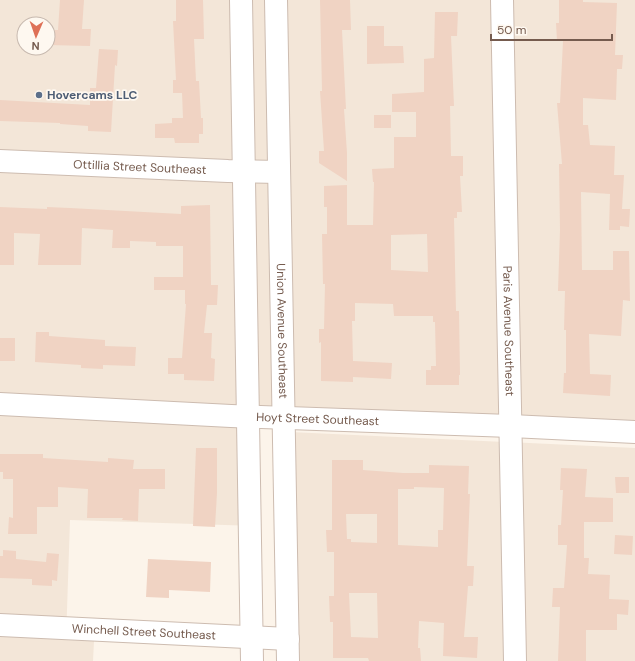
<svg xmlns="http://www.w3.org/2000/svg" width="635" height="661" font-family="'DM Sans',sans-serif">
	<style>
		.residential { fill: #f3e6d8; fill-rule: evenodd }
		.building { fill: #f0d3c3; fill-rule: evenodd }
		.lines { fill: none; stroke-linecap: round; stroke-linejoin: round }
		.minor-casing { stroke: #cdbcb0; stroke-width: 24 }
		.minor { stroke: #fff; stroke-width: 22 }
		.service-dot { fill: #5c6f8a; stroke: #fef8f0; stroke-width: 1.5 }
		.labels { text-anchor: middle; stroke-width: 3.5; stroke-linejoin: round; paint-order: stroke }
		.service-label { font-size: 12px; font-weight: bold; fill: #4e5e75; stroke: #fef8f0; text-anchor: start }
		.street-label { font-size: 12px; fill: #755b4e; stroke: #fef8f0 }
	</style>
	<rect width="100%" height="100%" fill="#fcf4ea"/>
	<g class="residential">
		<path d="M0,0H635V422L258,405V526L70,520L66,640L94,641L93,661H0ZM24,24H48V48H24Z"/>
		<path d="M290,432L635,448V661H294Z"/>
	</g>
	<g class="building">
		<path d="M60,0H84L82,29H91L90,46L48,45V30H58Z"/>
		<path d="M176,0H203L204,39H194L196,81H199L201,118H203V134H199V143H175L174,138H155V124L172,123V118H183L182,93H173V80H176L173,21H176Z"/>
		<path d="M320,0H350L351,30H342L346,109H344L347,153V181L319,163V151H324L320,91H322Z"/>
		<path d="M559,0H583V2L617,3L615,55H623L622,69H617L616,100L583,98V125H588L590,145L615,146L614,175H624L622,209H630L629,227L620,226V230H609L610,194L581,192L582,270H613V251H629L630,301L623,300L621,336L589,334L590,374L611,375L610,396L563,393L564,373H566V330H564L565,291H558L560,230L559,164H562L557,103H560L563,41H557L556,23H559Z"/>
		<path d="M435,12H458L457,36H451L454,106H450L451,156H463V176H460L462,212H457V218H454L456,311H459L460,375H459V385H426V370H431V366H436L435,322H433V316H394L393,304L355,303V321H352L353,361L392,363L391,379L353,377V382L321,381V342L319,343V329H324L325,284H323L322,234H327V207H324V186L347,185V225H373L374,182H373L372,169L394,168V137H416V112H392V94L424,92V59L434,58ZM427,234L428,272L391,270V235Z"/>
		<path d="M367,26H384V46H403L404,63L367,64Z"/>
		<path d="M99,49L118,50L117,66L115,65L111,132L88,131V126L60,124V123L0,121V100L90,105V88H96Z"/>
		<rect x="374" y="115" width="17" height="13"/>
		<path d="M210,205L211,285H218L217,305H207L204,333H212L211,358L215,359L214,381L184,380V374H168V358H182L186,304H185V290H154V277H183V246H156V242L130,241V248H112L113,230L82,228L81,265H38L40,234L14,233V265H0V207L47,209V207L70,208L181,214V206Z"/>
		<path d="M36,332H49V336L105,340V346L136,347L135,366L103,365V369L81,368V365L35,362Z"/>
		<rect x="0" y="338" width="15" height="23"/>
		<path d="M196,448H217V493L215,527L193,526Z"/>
		<path d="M0,454H43V458L108,462V458L134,460L133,469H165V489H139L138,521L122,520L123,518H87L88,489L58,487V507H37V534H8L9,517L13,518V479H3V472H0Z"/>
		<path d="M332,460H363V470L403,473H429V465L469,466L468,494H470L467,566H474L473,586H468L464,637H478L477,658L443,656L444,623L419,621L418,648H420L421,661H369L368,658H333V622H330L329,596H334V552H327L326,530H332ZM414,487L444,488L443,530H438V547L398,545V489H414ZM346,514H377V543L351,542V539H347ZM349,593H377L378,638L351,637Z"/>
		<path d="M561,468L587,469L585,497L613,498V522H584V558H589L588,574L610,575L609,599L629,600L628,615L617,614V630H586V661H558L560,607H552L553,588H564L567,545H558V525H561L563,490H560Z"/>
		<path d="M615,477H629V493H616Z"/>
		<path d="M615,535L633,536L632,555L614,554Z"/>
		<path d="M3,550L16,551V559L46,562L47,553L59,554L57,581L52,580V586L32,585V579L0,578V556H3Z"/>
		<path d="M148,559L211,562L210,592L169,590V598L146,597Z"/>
	</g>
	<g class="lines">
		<g class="minor-casing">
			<g id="minor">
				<path d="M241,0L252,661"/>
				<path id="s1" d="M276,0L288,661"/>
				<path id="s2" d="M502,0L515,661"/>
				<path id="s3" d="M0,161L228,171L279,172"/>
				<path id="s4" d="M0,404L231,416L511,426L635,432"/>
				<path id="s5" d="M0,625L288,639"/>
			</g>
		</g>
		<use href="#minor" class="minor"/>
	</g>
	<circle class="service-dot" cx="39" cy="95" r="4"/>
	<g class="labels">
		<g class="service-label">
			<text x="47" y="99">Hovercams LLC</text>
		</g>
		<g class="street-label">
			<text dy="4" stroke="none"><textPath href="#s3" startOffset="140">Ottillia Street Southeast</textPath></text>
			<text dy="4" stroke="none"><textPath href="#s1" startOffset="331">Union Avenue Southeast</textPath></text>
			<text dy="4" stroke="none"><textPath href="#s2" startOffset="331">Paris Avenue Southeast</textPath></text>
			<text dy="4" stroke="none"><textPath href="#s4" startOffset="318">Hoyt Street Southeast</textPath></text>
			<text dy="4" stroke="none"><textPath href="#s5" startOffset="144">Winchell Street Southeast</textPath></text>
		</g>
	</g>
	<g transform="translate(36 36) rotate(182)"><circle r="19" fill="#fef8f0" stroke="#c7b9af"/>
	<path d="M0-3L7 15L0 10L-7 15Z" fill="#de7056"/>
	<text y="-6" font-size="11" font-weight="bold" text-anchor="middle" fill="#755b4e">N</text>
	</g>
	<path d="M491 34v6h121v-6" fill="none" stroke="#755b4e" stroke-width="2"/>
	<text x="497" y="34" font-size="12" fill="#755b4e" stroke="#fef8f0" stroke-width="3" paint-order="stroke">50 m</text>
</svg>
